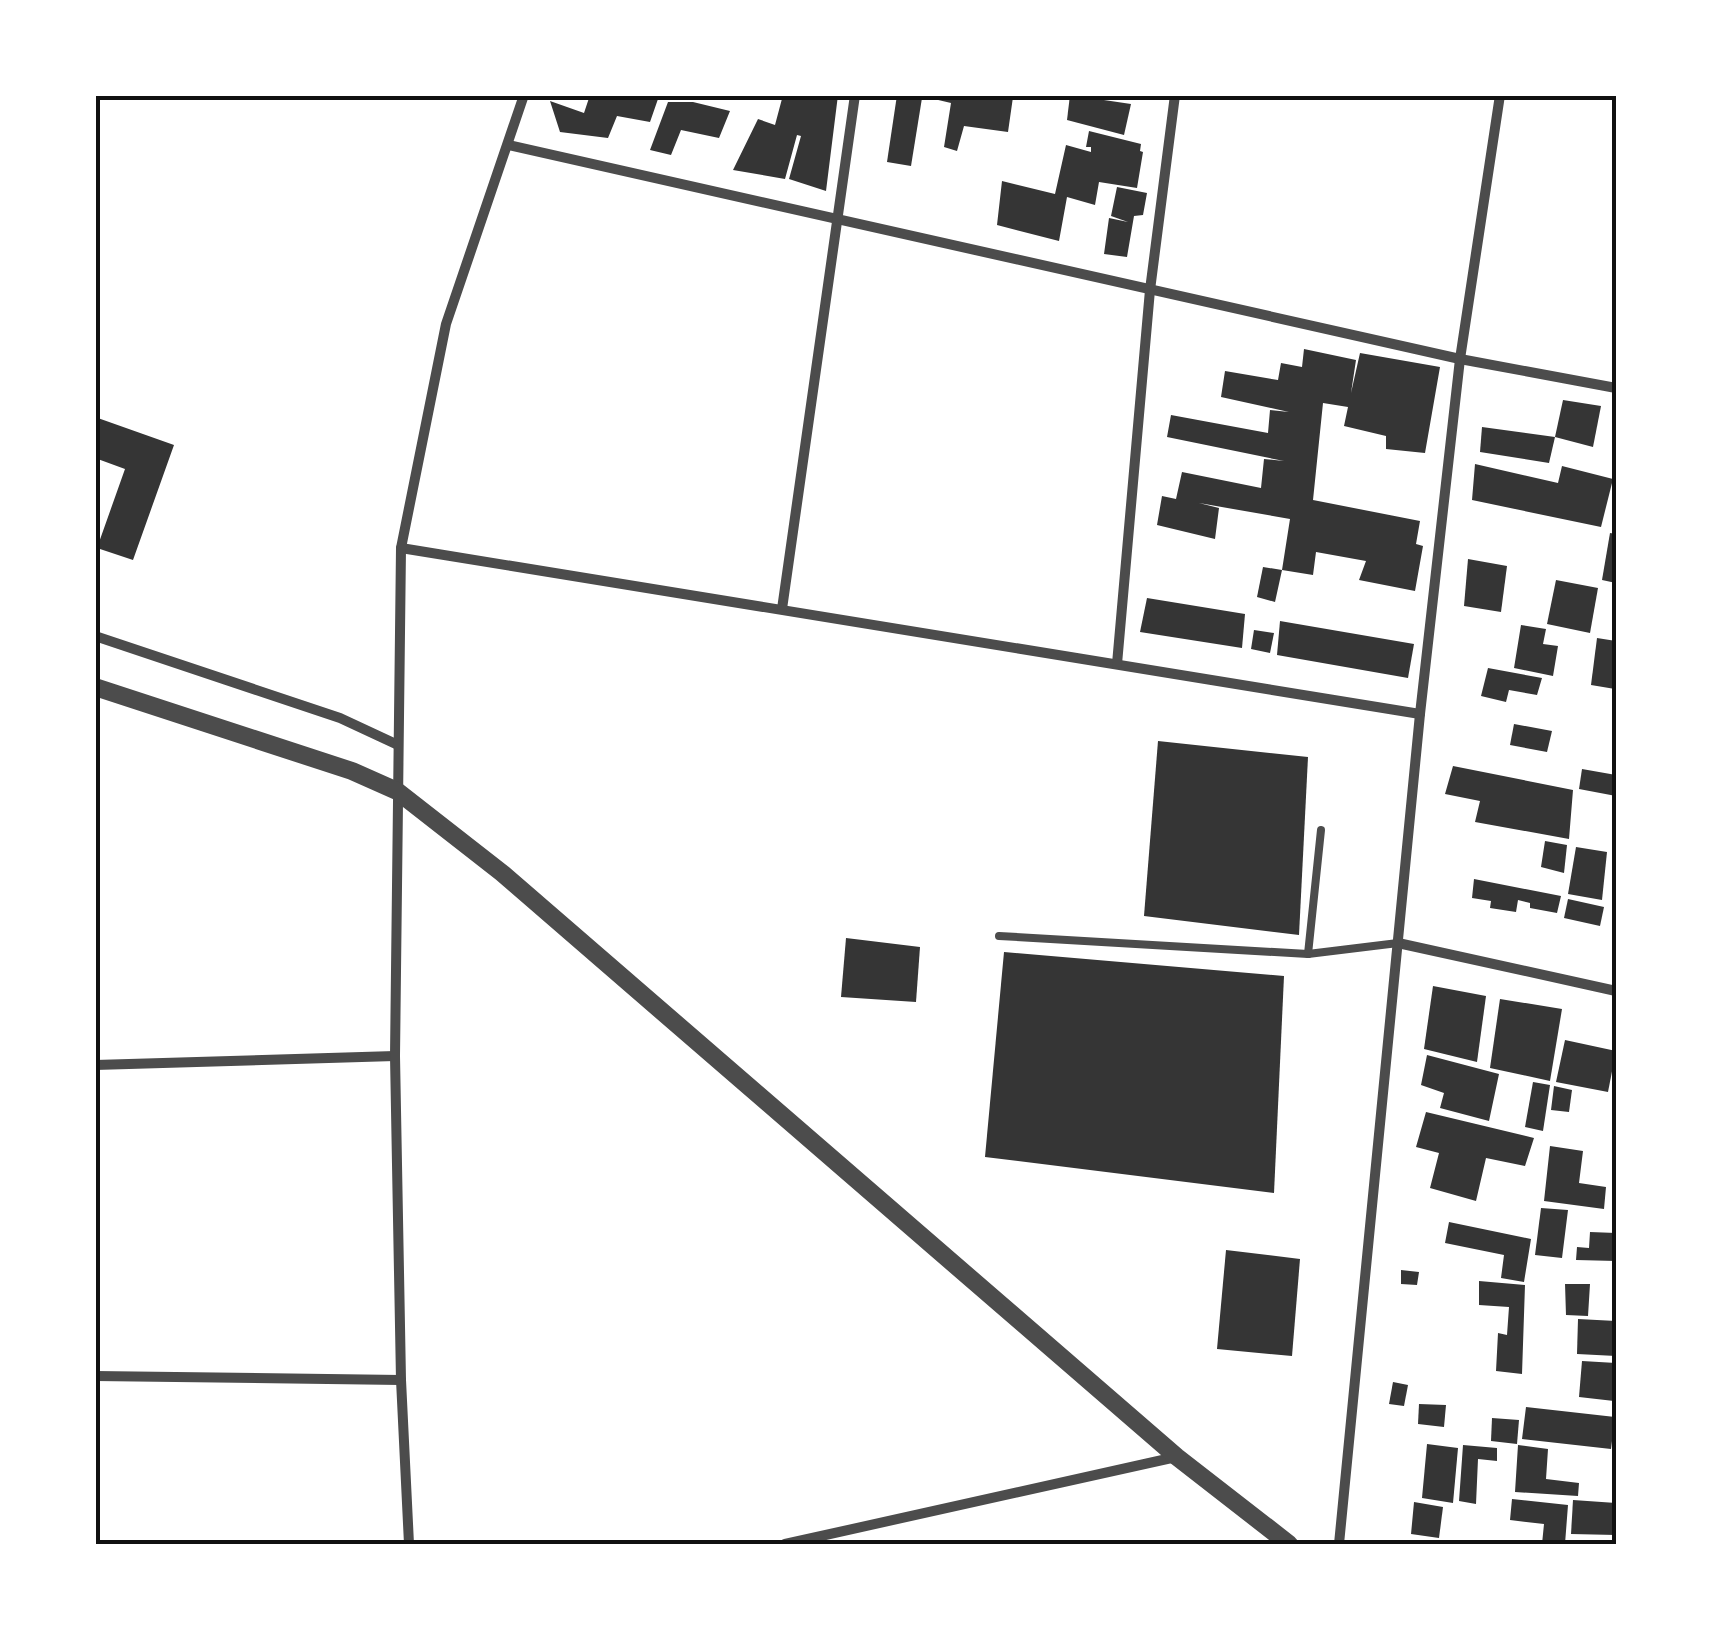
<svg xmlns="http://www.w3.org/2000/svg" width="1711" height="1639" font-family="'Playfair Display',serif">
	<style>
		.building { fill: #353535 }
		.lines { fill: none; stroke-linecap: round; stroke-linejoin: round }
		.service { stroke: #4c4c4c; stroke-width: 8 }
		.minor { stroke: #4c4c4c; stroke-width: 10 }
		.tertiary { stroke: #4c4c4c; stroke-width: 18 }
		.neatline { fill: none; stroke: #111; stroke-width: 4 }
	</style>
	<rect width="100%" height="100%" fill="#fff"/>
	<g class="building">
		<path d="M590,95H643L658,99L650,122L617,116L608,138L560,132L550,101L584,113Z"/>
		<path d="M783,95H838L826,191L789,179L801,136L797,135L785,179L733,170L758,119L775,125Z"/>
		<path d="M897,95L922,98L911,166L887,162Z"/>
		<path d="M934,95L1013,97L1008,132L964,126L957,151L944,147L951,103L934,99Z"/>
		<path d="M1070,95L1131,104L1124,135L1067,120Z"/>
		<path d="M668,102H693L730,111L719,138L681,130L671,155L650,150Z"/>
		<path d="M1089,131L1141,144L1140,151L1143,152L1137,188L1099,182L1095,205L1067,197L1059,241L997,225L1002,181L1055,194L1066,145L1091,152V147H1086Z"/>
		<path d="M1117,187L1147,193L1143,215L1134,216L1127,257L1104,254L1109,218L1128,222L1111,216Z"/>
		<path d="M1304,349L1356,360L1351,393L1360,353L1440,367L1425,453L1386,449V436L1344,426L1348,407L1323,403L1313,500L1420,521L1416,544L1423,546L1415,591L1359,580L1366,561L1316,552L1313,575L1282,570L1290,519L1199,503L1219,508L1215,539L1157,525L1162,496L1176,499L1182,472L1261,488L1264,459L1284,461L1167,437L1171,415L1268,433L1270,410L1289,412L1221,397L1225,371L1278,380L1281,363L1302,367Z"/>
		<path d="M1563,400L1601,406L1593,447L1555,437Z"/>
		<path d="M95,417L174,445L133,560L97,548L125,469L95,458Z"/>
		<path d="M1482,427L1555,437L1549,463L1480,452Z"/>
		<path d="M1475,464L1558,483L1562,466L1613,479L1601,527L1472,500Z"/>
		<path d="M1610,533L1616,534V583L1602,580Z"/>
		<path d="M1468,559L1507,566L1501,612L1464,606Z"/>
		<path d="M1263,567L1282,570L1275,602L1257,597Z"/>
		<path d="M1556,580L1598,588L1590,633L1547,624Z"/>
		<path d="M1147,598L1245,614L1242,648L1140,632Z"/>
		<path d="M1280,621L1414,644L1408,678L1277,655Z"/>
		<path d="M1521,625L1546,629L1543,644L1558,646L1553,676L1514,668Z"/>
		<path d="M1254,630L1274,633L1270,653L1251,649Z"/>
		<path d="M1597,638L1616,641L1615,689L1591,685Z"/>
		<path d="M1488,668L1542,678L1537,695L1509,690L1506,702L1481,696Z"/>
		<path d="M1514,724L1552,731L1547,752L1510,745Z"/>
		<path d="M1158,741L1308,757L1299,935L1144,916Z"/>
		<path d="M1453,766L1573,790L1569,839L1475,822L1480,801L1445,794Z"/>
		<path d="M1582,769L1616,775V796L1579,789Z"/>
		<path d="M1545,841L1567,845L1564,873L1541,867Z"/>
		<path d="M1576,847L1607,852L1602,900L1568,894Z"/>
		<path d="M1474,879L1561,896L1557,913L1530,908V903L1518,900L1516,912L1490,908L1491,901L1472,898Z"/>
		<path d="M1568,899L1604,907L1600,926L1564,918Z"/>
		<path d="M846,938L920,947L916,1002L841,997Z"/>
		<path d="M1004,952L1284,976L1274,1193L985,1157Z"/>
		<path d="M1433,986L1486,996L1477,1062L1424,1049Z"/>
		<path d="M1500,999L1562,1009L1550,1081L1490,1068Z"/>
		<path d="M1565,1040L1616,1051L1608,1092L1556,1082Z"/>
		<path d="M1427,1055L1499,1074L1489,1121L1440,1108L1444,1093L1421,1085Z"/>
		<path d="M1533,1082L1550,1085L1543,1131L1525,1127Z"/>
		<path d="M1554,1086L1572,1090L1569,1112L1551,1110Z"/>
		<path d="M1426,1112L1534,1138L1525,1166L1486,1158L1476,1201L1430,1188L1439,1153L1416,1147Z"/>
		<path d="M1550,1146L1583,1151L1579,1183L1606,1187L1604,1209L1544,1201Z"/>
		<path d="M1541,1208L1568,1210L1562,1258L1535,1255Z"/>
		<path d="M1449,1222L1531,1239L1524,1282L1501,1278L1504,1255L1445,1243Z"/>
		<path d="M1590,1232L1616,1233V1261L1576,1260L1577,1247L1589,1248Z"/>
		<path d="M1226,1250L1300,1259L1292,1356L1217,1349Z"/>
		<path d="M1401,1270L1419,1272L1417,1285L1401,1284Z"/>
		<path d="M1479,1281L1525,1285L1522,1374L1496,1371L1498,1333L1507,1335L1509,1307L1479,1305Z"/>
		<path d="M1565,1284H1590L1588,1316L1566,1315Z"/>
		<path d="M1578,1319L1616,1321V1356L1577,1354Z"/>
		<path d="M1582,1361L1616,1363L1614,1401L1579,1397Z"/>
		<path d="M1393,1382L1408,1385L1404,1406L1389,1404Z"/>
		<path d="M1419,1404L1446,1405L1444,1427L1418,1424Z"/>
		<path d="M1526,1407L1615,1417L1611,1449L1522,1439Z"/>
		<path d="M1492,1418L1519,1420L1517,1444L1491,1441Z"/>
		<path d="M1427,1444L1458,1448L1453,1503L1422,1498Z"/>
		<path d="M1463,1445L1497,1448V1461L1478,1459L1476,1504L1459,1501Z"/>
		<path d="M1518,1445L1548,1449L1546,1479L1579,1483L1578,1496L1515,1492Z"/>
		<path d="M1512,1499L1568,1505L1565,1544H1542L1544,1524L1510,1520Z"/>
		<path d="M1573,1500L1616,1503V1535L1571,1534Z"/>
		<path d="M1414,1502L1443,1507L1439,1538L1411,1534Z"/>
	</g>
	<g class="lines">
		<g class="service">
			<path d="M999,936L1308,954L1398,943"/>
			<path d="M1308,954L1321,830"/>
		</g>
		<g class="minor">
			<path d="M508,145L1460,359L1616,388"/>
			<path d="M401,548L1420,714"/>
			<path d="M782,609L855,95"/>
			<path d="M95,636L340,718L398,745"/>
			<path d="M1117,664L1150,290L1175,95"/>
			<path d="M1398,943L1616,991"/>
			<path d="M95,1065L395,1056"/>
			<path d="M95,1376L401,1380"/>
			<path d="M409,1544L401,1380L395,1056L401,548L446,324L524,95"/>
			<path d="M785,1544L1176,1457"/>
			<path d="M1339,1544L1420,714L1460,359L1500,95"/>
		</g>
		<path class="tertiary" d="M95,687L352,771L397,791L502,873L1177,1457L1289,1544"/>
	</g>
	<rect width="1711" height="1639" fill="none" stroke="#ffffff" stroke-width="195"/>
	<rect x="98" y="98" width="1516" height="1444" class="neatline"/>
</svg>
